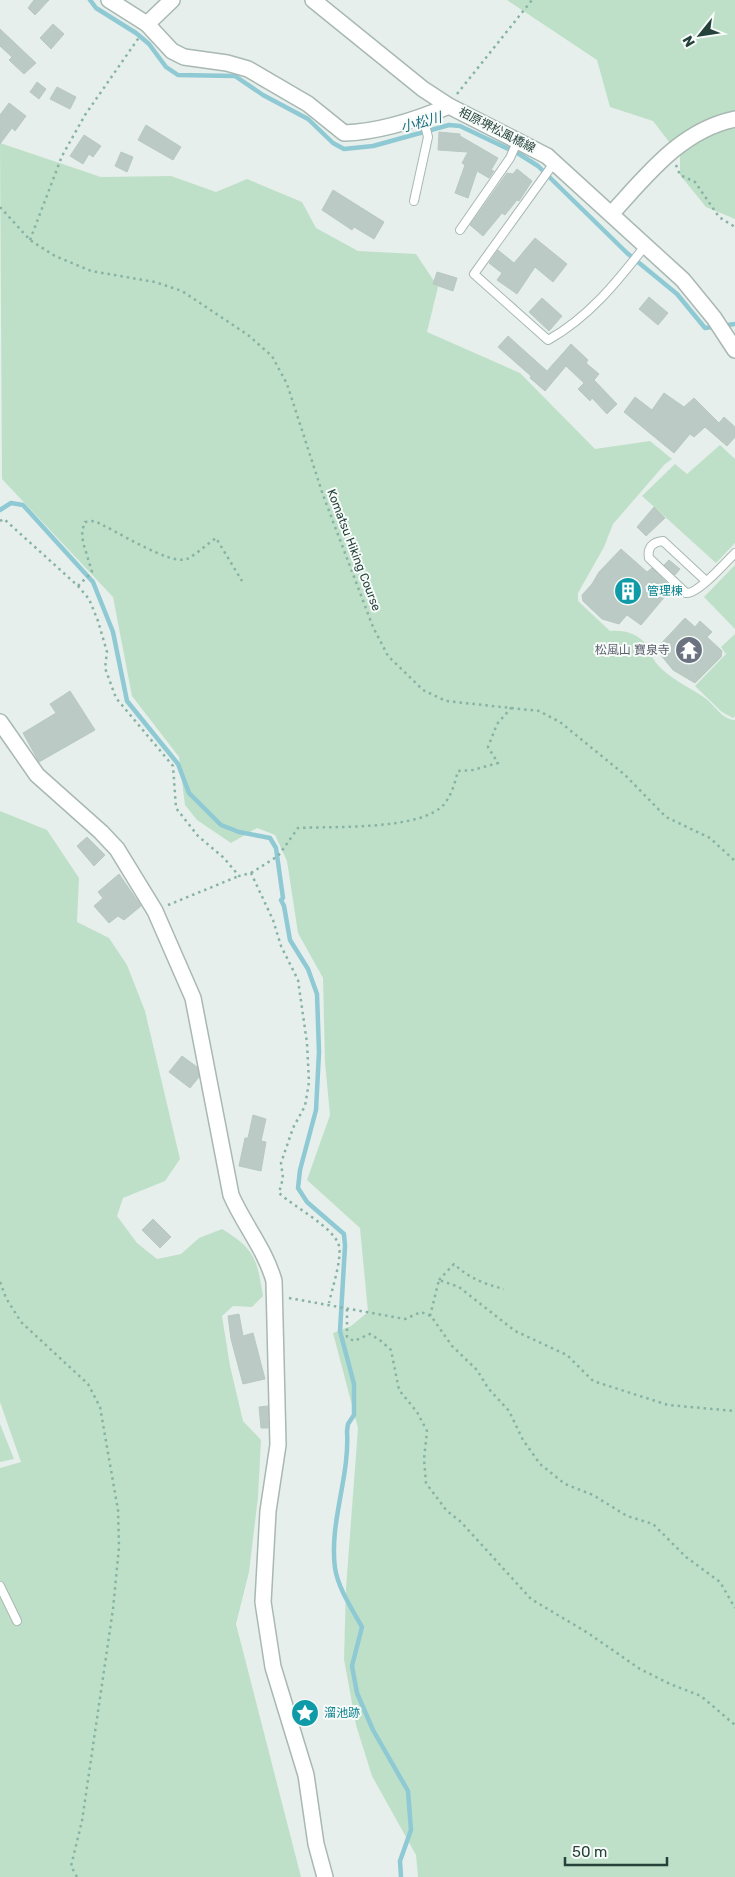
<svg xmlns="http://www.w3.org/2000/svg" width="735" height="1877" font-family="Rubik,'Noto Sans JP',sans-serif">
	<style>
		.green { fill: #bfe0c8 }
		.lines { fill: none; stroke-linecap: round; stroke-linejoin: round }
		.stream { stroke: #8ec9d4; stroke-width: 4.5 }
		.building { fill: #bbcac4; stroke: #b8c9c2 }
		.service-casing { stroke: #a8b8b2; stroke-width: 10 }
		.minor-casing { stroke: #a8b8b2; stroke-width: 18 }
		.tertiary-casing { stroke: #a8b8b2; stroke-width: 18 }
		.path { stroke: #86b3a5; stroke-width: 2.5; stroke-dasharray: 2.5 4; stroke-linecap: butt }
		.service { stroke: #fff; stroke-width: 8 }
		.minor { stroke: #fff; stroke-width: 15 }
		.tertiary { stroke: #fff; stroke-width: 15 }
		.labels { text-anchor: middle; stroke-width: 4; stroke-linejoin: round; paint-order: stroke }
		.street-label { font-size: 12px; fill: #24423a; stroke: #f7fbf9 }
		.culture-label { font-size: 12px; fill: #0d838f; stroke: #f7fbf9; text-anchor: start }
		.worship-label { font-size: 12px; fill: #5b616d; stroke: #f7fbf9; text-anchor: end }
		.water-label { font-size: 14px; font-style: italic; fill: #1c6f80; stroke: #f7fbf9 }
	</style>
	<rect width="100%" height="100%" fill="#e6efeb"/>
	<g class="green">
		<path d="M507,0H735V219L706,207L680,175V156L653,121L610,107L597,60Z"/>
		<path d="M0,143L101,177L171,176L216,192L247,179L302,202L316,228L358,251L416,254L438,287L427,332L520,373L595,449L650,441L672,459L665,464L613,524L604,547L578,593V601L610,631C628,630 636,634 649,646C651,671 687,685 705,698C715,705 722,720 735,720V1877H418L416,1855L372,1776L356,1725L344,1659L346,1588L358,1428L333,1333L351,1326L368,1312L360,1228L307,1180L330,1115L325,1062L323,978L298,933L287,861L275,835L257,828L231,843L197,820L185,805L179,757L132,696L113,597L2,479Z"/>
		<path d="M720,445L735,459V543L716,563L642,496L675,464L687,474Z"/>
		<path d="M735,565V629L704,597Z"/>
		<path d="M735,634V716L733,718L722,712L695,686L726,654L721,647Z"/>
		<path d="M0,811L47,830L79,878L77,922L109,938L127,965L145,1011L180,1159L165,1181L123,1198L117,1216L137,1243L157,1259L181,1254L199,1238L222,1229C255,1249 257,1259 263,1296L252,1307L233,1306L222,1316L230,1366L243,1421L261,1440L258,1497L249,1572L236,1624L301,1877H0V1468L21,1462L0,1402Z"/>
		<path d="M0,1424L14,1459L0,1462Z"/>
	</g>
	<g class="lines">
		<g class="stream">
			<path d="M90,0L96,8L136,33L149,44L166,67L178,75L235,76L263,95L308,119L333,143L344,149L373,146L449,125L460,126L519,154L538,166L627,253L677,294L705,328L735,324"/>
			<path d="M0,510L11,503L23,505L93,582L113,632L127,701L178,764L189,793L221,825L239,832L270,838L276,848L283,898L281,900L284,906L290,940L308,969L317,994L319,1052L316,1110L300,1170L298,1188L307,1202L344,1234L345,1246L340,1331L354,1384V1415L348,1424L347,1431C350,1477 329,1522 335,1568C338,1588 352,1609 362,1627L352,1666L357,1693L373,1730L408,1791L411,1830L400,1861L401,1877"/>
		</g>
	</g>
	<g class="building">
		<path d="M34,0H49L35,15L28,8Z"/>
		<path d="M53,24L64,34L51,49L40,38Z"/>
		<path d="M0,29L36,63L24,74L9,60L12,57L0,46Z"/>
		<path d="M37,82L46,89L39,99L30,92Z"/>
		<path d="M57,87L76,97L70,109L50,99Z"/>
		<path d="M9,103L26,116L15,131L12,128L0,144V115Z"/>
		<path d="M146,125L181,147L173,160L138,140Z"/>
		<path d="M439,132L460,134V136L498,158L491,170L494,171L489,178L477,171L468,198L455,193L465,165L462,163L468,152L438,150Z"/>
		<path d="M84,135L101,146L93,157L89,154L83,164L70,156Z"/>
		<path d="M121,152L133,157L127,172L115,166Z"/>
		<path d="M517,169L532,181L519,201L517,200L505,215L502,213L483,236L470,225L507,173L513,174Z"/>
		<path d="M333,190L384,222L374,239L354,227L352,230L322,210Z"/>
		<path d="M535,238L567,264L553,282L535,267L517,294L497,280L502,273L489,263L498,250L514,263Z"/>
		<path d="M437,272L457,278L453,291L433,284Z"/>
		<path d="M649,297L668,313L658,325L639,309Z"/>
		<path d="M542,298L562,316L549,331L529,312Z"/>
		<path d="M508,336L547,371L571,344L588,360L586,363L599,374L594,380L617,404L607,414L592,398L590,401L578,389L584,383L566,366L545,391L530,378L531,376L498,347Z"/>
		<path d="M664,393L684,407L694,398L719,423L724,417L735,427V437L727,446L705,427L694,437L690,434L674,453L624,412L635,397L652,410Z"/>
		<path d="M654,507L665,518L646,536L637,527Z"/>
		<path d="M621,549L647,572L652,568L672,588L641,625L627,615L619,624L602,619L583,601L582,595L592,584L599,572Z"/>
		<path d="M669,560L680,569L675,575L664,565Z"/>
		<path d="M685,618L695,627L700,621L712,632L707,637L722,651L721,657L695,683L673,670L656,649Z"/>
		<path d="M70,691L95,730L39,762L23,733L56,713L50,704Z"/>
		<path d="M87,837L105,855L94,866L77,846Z"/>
		<path d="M119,874L141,906L124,920L118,916L109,923L94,906L103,898L98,892Z"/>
		<path d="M182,1056L197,1067L199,1077L190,1088L169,1072Z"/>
		<path d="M253,1115L266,1119L261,1141L266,1142L261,1171L239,1166L245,1138H248Z"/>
		<path d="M153,1219L171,1237L160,1248L142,1230Z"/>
		<path d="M239,1314L243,1336L253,1333L265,1379L243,1384L231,1339L228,1316Z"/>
		<path d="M268,1406V1428H261L259,1407Z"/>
	</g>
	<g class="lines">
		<g class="service-casing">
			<g id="service">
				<path d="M554,163L474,274L548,340C588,318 617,282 645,246"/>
				<path d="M414,201L428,137L423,117"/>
				<path d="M460,230L510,158L518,140"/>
				<path d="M706,581L663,541C653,542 647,547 649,558L686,593C697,595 726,562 735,553"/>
				<path d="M0,1586L17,1621"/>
			</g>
		</g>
		<g class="minor-casing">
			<g id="minor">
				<path d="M109,0L147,24L172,51L184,57L227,63L248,69L308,104L344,133C380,132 416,120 449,106"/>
				<path d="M147,24L172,0"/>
				<path d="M0,722L37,775L101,832L117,849L155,911L193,998L231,1195C244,1225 265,1249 274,1281L278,1445L268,1511L263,1602L273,1667L306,1775L316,1844L325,1877"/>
			</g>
		</g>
		<g class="tertiary-casing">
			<g id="tertiary">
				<path d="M313,0L423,89L449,106L547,156L683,280L714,318L735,350"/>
				<path d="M612,213C647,175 681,130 735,119"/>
			</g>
		</g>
		<g class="path">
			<path d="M457,94L532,0"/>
			<path d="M676,165L680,175L695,182L719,217L735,227"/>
			<path d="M0,207L30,240L55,256L91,271L155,282L182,291L248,335L272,356L287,384L323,495L373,627L388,656L423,690L446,701L539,711L560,722L625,775L666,817L710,838L735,861"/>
			<path d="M30,240L62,156L85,115L140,36"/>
			<path d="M0,521L4,519L78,586L89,599L98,621L107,652L105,668L116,698L173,766L176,808L198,836L224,858L239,876L251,873L273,920L281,946L298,980L307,1043L309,1082L305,1106L293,1128L281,1163L283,1178L279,1193C294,1207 335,1228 339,1246C342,1259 332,1289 329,1303"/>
			<path d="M78,586L92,572L83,542L82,531L85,522L94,521C112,528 170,566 187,559C197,554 207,544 216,538L242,581"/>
			<path d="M251,873L278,856L298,828C332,826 424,831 445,803C452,794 455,782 458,771L473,770L498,763L488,747L497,724L512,707"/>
			<path d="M168,905L239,876"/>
			<path d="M439,1280L454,1264C469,1278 484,1284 504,1289"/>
			<path d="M0,1282L6,1298L21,1322L88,1384L100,1407L118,1510L119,1547L113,1609L82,1821L71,1866L77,1877"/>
			<path d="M289,1298L405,1319L421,1312L431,1316L452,1346L477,1370L488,1388L509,1411L523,1440L540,1464L565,1484L593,1495L627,1516L653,1524L686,1557L720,1582L735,1608"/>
			<path d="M347,1309V1337L354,1341L370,1334L381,1341L391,1350L399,1390L417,1412L427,1431L424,1459L426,1483L446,1510L461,1522L531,1599L588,1633L640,1669L670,1684L701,1696L735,1725"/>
			<path d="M430,1316L439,1280L459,1287L515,1331L567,1355L593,1381L668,1405L735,1411"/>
		</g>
		<use href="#service" class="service"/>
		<use href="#minor" class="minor"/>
		<use href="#tertiary" class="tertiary"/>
	</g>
	<defs>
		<g id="building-disc" transform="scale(1.4375)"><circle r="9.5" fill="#0f9aa8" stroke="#f7fbf9"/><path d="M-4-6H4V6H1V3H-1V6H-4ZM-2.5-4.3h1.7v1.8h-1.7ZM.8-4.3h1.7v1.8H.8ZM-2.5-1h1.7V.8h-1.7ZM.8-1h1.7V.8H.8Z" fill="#fff"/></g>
		<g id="temple-disc" transform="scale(1.4375)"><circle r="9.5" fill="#6b7280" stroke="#f7fbf9"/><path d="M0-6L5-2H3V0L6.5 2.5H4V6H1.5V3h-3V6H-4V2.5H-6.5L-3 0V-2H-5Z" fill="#fff"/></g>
		<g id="sight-disc" transform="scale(1.4375)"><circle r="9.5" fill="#0f9aa8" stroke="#f7fbf9"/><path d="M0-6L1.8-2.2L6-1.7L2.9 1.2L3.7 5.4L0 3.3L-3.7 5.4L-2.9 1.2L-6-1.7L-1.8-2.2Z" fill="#fff"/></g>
	</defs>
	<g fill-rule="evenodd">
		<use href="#building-disc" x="628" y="591"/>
		<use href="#temple-disc" x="689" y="650"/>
		<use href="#sight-disc" x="305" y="1713"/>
	</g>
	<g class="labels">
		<g class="street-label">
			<text transform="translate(497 130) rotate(27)" y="4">相原堺松風橋線</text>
			<text transform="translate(354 550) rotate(69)" y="4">Komatsu Hiking Course</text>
		</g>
		<g class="culture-label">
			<text x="647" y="595">管理棟</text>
			<text x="324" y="1717">溜池跡</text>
		</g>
		<g class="worship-label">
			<text x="670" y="654">松風山 寶泉寺</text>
		</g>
		<g class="water-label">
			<text transform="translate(421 122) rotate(-15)" y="5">小松川</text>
		</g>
	</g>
	<g transform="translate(700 35) rotate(240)" stroke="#f7fbf9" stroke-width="4" paint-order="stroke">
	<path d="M0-4L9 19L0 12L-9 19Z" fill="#24423a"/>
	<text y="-8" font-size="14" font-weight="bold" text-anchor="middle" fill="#24423a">N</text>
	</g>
	<path d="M565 1857v8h102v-8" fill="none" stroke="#24423a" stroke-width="2.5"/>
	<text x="572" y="1857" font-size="15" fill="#24423a" stroke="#f7fbf9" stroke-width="4" paint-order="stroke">50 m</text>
</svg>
